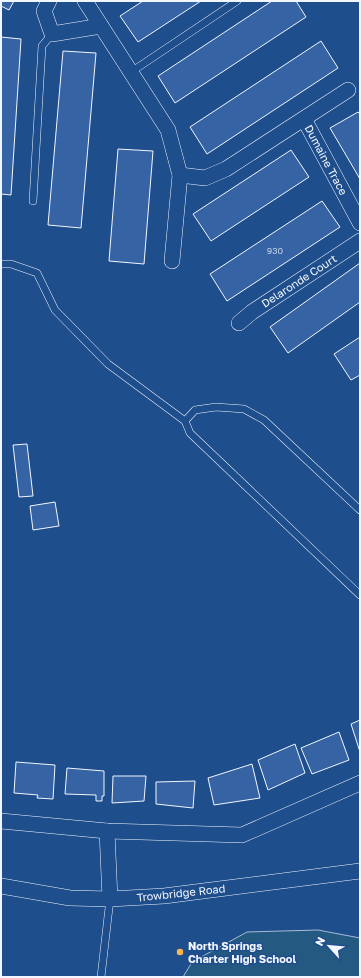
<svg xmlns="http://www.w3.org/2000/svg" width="361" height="978" font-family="'Golos Text',sans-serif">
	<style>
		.green { fill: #245a82; stroke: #a8bbd7 }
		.building { fill: #3563a3; stroke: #f2f6ff }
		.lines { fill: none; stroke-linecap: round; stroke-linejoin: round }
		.lane-casing { stroke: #f2f6ff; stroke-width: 8 }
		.street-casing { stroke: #f2f6ff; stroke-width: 16 }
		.lane { stroke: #1f4e8c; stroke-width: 7 }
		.street { stroke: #1f4e8c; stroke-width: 15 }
		.poi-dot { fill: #ffb74d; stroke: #1f4e8c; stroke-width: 1.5 }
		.labels { text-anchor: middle; stroke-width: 3; stroke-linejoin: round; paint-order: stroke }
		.number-label { font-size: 9px; fill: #c3d1e8 }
		.street-label { font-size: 11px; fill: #f2f6ff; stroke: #1f4e8c }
		.poi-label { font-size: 11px; font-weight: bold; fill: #f2f6ff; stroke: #1f4e8c; text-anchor: start }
	</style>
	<rect width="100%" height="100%" fill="#1f4e8c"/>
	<path class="green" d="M318,930L360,938V977H183L192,962L247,932Z"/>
	<g class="building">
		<path d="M1,1H14L9,10L1,6Z"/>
		<path d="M143,1H201L138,42L120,16Z"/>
		<path d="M272,1H296L306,17L175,103L158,76Z"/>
		<path d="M1,37L21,39L11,195L1,194Z"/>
		<path d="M321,41L338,68L207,154L190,127Z"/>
		<path d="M63,51L96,53L81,228L48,225Z"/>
		<path d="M358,112L360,114V179L330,128Z"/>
		<path d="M118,149L153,151L144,264L109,261Z"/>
		<path d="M291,150L309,177L211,241L193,214Z"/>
		<path d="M322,201L340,227L227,301L210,274Z"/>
		<path d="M360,263V302L288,353L270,327Z"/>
		<path d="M360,337V375L351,380L334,354Z"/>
		<path d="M27,444L33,496L19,497L13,445Z"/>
		<path d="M55,502L59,526L33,530L30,506Z"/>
		<path d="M360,720V752L351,724Z"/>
		<path d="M339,732L349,760L312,774L301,748Z"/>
		<path d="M295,744L305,773L268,790L258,760Z"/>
		<path d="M16,762L55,765L53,799L37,798L38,795L14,793Z"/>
		<path d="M252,764L260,798L214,805L208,778Z"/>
		<path d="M67,768L104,771V796H102V801H96V795L65,794Z"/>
		<path d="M113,776H146L144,801L112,803Z"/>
		<path d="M195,781L193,808L156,804V782Z"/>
	</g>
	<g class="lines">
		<g class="lane-casing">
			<g id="lane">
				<path d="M131,72L237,1"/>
				<path d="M33,201L42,46L52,34"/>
				<path d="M1,264H11L37,273L55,310L108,364L185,421"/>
				<path d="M360,510L264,420L244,409L216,407L195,410L185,421L190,433L360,595"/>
				<path d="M101,977L110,899"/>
			</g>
		</g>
		<g class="street-casing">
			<g id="street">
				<path d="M49,1L44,11L52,34L101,26"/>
				<path d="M85,1L168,130L180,175L172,261"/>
				<path d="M304,119L360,223"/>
				<path d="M180,175L205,178L226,169L348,90"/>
				<path d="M239,323L252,312L360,241"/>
				<path d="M1,821L107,831L242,835L360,783"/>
				<path d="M107,831L110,899"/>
				<path d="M1,886L70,898L110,899L164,896L360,871"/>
			</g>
		</g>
		<use href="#lane" class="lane"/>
		<use href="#street" class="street"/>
	</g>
	<circle class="poi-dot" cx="180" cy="952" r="4"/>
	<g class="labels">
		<g class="number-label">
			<text x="275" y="254">930</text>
		</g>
		<g class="street-label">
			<text transform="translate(326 160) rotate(62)" y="4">Dumaine Trace</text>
			<text transform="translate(299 281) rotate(-33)" y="4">Delaronde Court</text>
			<text transform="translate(181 893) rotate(-6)" y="4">Trowbridge Road</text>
		</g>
		<g class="poi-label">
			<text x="188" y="950">North Springs<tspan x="188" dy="13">Charter High School</tspan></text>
		</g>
	</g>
	<rect width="361" height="978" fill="none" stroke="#f2f6ff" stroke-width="4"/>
	<g transform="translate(329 946) rotate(297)" stroke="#1f4e8c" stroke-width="3" paint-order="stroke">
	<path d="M0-3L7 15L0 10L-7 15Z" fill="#f2f6ff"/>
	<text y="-6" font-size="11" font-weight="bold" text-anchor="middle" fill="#f2f6ff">N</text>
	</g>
</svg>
